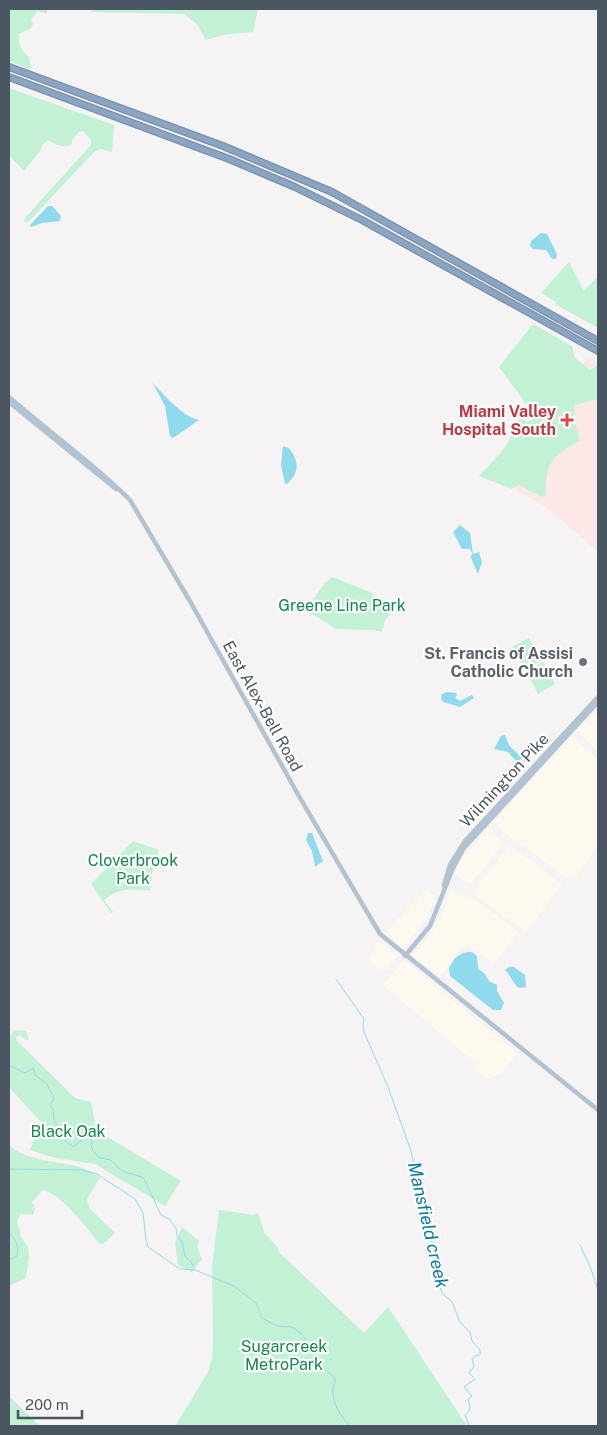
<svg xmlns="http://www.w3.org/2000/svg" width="607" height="1435" font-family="'Public Sans',sans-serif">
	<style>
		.commercial { fill: #fdf9ef }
		.medical { fill: #fce8e6 }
		.green { fill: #c3f1d5 }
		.water { fill: #90daee }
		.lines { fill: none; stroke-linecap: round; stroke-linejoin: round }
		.stream { stroke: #90daee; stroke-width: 1 }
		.motorway-casing { stroke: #7690ad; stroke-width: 8 }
		.primary { stroke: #b3c2d1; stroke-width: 4.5 }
		.motorway { stroke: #8ba5c1; stroke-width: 5.5 }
		.health-dot { fill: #e0444e; stroke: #fff; stroke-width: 2 }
		.worship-dot { fill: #6b7280; stroke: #fff; stroke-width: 2 }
		.labels { text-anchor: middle; stroke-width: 4.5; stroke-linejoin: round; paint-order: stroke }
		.health-label { font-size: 16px; font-weight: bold; fill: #be3a42; stroke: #fff; text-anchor: end }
		.park-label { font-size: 16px; fill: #17864f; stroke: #fff }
		.worship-label { font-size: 16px; font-weight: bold; fill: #5b616d; stroke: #fff; text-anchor: end }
		.street-label { font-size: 16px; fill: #4a5661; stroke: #fff }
		.water-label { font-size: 18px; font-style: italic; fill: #0c7c9b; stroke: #fff }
	</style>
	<rect width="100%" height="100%" fill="#f5f3f3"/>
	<g class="commercial">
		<path d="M598,709V751L577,731Z"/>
		<path d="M572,736L598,760V846L575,879L563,875L508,835L494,822Z"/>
		<path d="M488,829L504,843L470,885L455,874L463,857Z"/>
		<path d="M509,846L535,863L562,885L526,932L474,894L478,885Z"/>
		<path d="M426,889L435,897L430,912L416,933L402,949L384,934Z"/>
		<path d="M450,892L471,897L518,932L494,964L468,945L461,948L440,976L413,956L437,925Z"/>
		<path d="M380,941L398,956L386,970L378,968L367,959Z"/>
		<path d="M404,960L518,1054L500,1074L488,1079L475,1070L478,1065L383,985Z"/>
	</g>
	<path class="medical" d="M589,358L598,363V552L557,516L542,505L513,488L486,477Z"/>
	<g class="green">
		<path d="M9,9H48L46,14L38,11L31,19L33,24L31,28L19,34C18,45 21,50 29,57L31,70L9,61Z"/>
		<path d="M93,9H258L253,32L223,35L206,40L197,24L184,14L90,12Z"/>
		<path d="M9,88L114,125L112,152L101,149L95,151L28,222H25L24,219L91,145V140L83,131L79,132L72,140V144C63,149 56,145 48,140L42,145L40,151L24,171L9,155Z"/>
		<path d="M569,262L584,291L598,276V328L555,304L556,302L541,293Z"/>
		<path d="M533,324L572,346L575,358L590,370L598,365V399L575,405L574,419L580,441C554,454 544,464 546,495L542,497L519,485L512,489L479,476C486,468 507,448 510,438C513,429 509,424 521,418L528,422L534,418L532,412L499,367Z"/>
		<path d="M332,577L370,592L393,611L385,620L382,632L372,630L336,629L303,608L313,600L324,584Z"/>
		<path d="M529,638L542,660L525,669L512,647Z"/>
		<path d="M543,662L555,684L538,694L526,671Z"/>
		<path d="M133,841L159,850L152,874L150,891C131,889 120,887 104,900L113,912L111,913L91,884Z"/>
		<path d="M13,1030L26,1031L29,1038L27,1041L20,1035L16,1037L17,1041L75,1098L91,1102L95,1124L103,1134L181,1181L165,1206L95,1164L55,1158L30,1150L41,1122L9,1087V1033L12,1036Z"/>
		<path d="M9,1145C28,1162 55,1160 79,1167C86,1169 93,1174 100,1177L87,1199L89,1208L115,1233L107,1241L101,1245C86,1228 64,1196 43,1190L32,1202L35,1209L33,1215L21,1214L17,1221L21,1237L28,1247L29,1258L26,1278L9,1286Z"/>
		<path d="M219,1210L254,1215L258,1213L264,1232L277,1247L279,1252L364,1333L388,1307L467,1426H175L207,1374L212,1359L213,1338L212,1267Z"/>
		<path d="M182,1227L199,1241L197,1247L202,1259L192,1272L178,1265L175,1242Z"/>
		<path d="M9,1396L40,1426H9Z"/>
	</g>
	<g class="water">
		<path d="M48,206H52L61,216L60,221L42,223L31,227L30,225Z"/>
		<path d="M541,233L547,234L557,254L556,259H552L546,250L533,249L530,246L531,241Z"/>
		<path d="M152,382C162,393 184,418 199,420L173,438L170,436L165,406Z"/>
		<path d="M283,446L289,448C299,461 300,472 287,484H285L281,465Z"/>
		<path d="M460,525L470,533L473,554L479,552L482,562L478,574L471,558L472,553L470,549H462L453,532Z"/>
		<path d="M447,692L456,693L457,695L455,698L460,701L472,695L474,698L460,707L443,702L441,698L442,694Z"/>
		<path d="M505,735L509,745L522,758L517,762L508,752L494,749L501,736Z"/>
		<path d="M308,833H312L323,861L315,867L312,851L306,840Z"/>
		<path d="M472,952L477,956L478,969L484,973L489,981L497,985V991L504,1003L501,1010H493L450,976L449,968C455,957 459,952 472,952Z"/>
		<path d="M509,967H514L525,975L526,987L519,988C513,984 511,975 505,970Z"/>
	</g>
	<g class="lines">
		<g class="stream">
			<path d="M336,979L364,1019L363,1026L364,1032L388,1087L411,1151L422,1196L421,1210L425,1220L429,1226L434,1254L442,1271L438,1281L442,1293L452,1302L460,1322L470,1332L472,1341L480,1350V1355L475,1356L472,1359L474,1366L469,1373L475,1379L464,1387L472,1396L468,1399C470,1407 472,1410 465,1415L469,1426"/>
			<path d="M9,1065L25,1073L33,1068L36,1076L46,1083L54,1098L50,1106L53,1109L54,1120L60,1130H62C62,1137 67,1145 74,1146L89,1135L92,1142L91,1145L93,1151L100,1158L111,1160L122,1171L142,1177L144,1179L161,1215L169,1219L176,1228L177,1236L182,1242L185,1256L191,1262L193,1266"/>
			<path d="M9,1169L83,1170L97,1174L135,1199L143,1213L146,1240L148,1247L151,1249L180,1269L195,1270L234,1286L256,1303L262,1318L277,1326L292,1327L302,1334L319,1364L335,1378C336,1383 333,1384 333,1389C332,1403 341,1417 350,1426"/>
			<path d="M9,1233C16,1239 19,1246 17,1256L9,1260"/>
			<path d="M580,1245L591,1269L598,1290"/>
		</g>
		<g class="motorway-casing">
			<g id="motorway">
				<path d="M9,67L223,146L332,192L598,341"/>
				<path d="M9,77L229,159L295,187L362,220L598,351"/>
			</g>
		</g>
		<g class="primary">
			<path d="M9,397C49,432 93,463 130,500L191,603L300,798L380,934L598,1110"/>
			<path d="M9,402L116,489"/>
			<path d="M444,885L450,865L465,841L598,697"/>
			<path d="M405,956L430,926L453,868L464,848L598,702"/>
		</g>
		<use href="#motorway" class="motorway"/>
	</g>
	<path class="health-dot" d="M564.5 412.5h5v5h5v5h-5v5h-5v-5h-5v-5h5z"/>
	<circle class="worship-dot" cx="583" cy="662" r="5"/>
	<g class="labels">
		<g class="health-label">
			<text x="556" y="417">Miami Valley<tspan x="556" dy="18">Hospital South</tspan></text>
		</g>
		<g class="park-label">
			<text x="342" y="611">Greene Line Park</text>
			<text x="133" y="866">Cloverbrook<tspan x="133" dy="18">Park</tspan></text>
			<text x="68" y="1137">Black Oak</text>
			<text x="284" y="1352">Sugarcreek<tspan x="284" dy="18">MetroPark</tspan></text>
		</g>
		<g class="worship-label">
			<text x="573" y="659">St. Francis of Assisi<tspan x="573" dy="18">Catholic Church</tspan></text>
		</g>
		<g class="street-label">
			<text transform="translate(263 706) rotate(61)" y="6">East Alex-Bell Road</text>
			<text transform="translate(504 780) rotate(-47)" y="6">Wilmington Pike</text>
		</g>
		<g class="water-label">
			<text transform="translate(428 1225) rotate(77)" y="6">Mansfield creek</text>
		</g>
	</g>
	<rect width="607" height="1435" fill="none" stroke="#4a5661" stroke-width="20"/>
	<path d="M18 1410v8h64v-8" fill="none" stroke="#4a5661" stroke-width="2.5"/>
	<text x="25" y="1410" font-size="15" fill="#4a5661" stroke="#ffffff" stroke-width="4" paint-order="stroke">200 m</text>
</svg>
